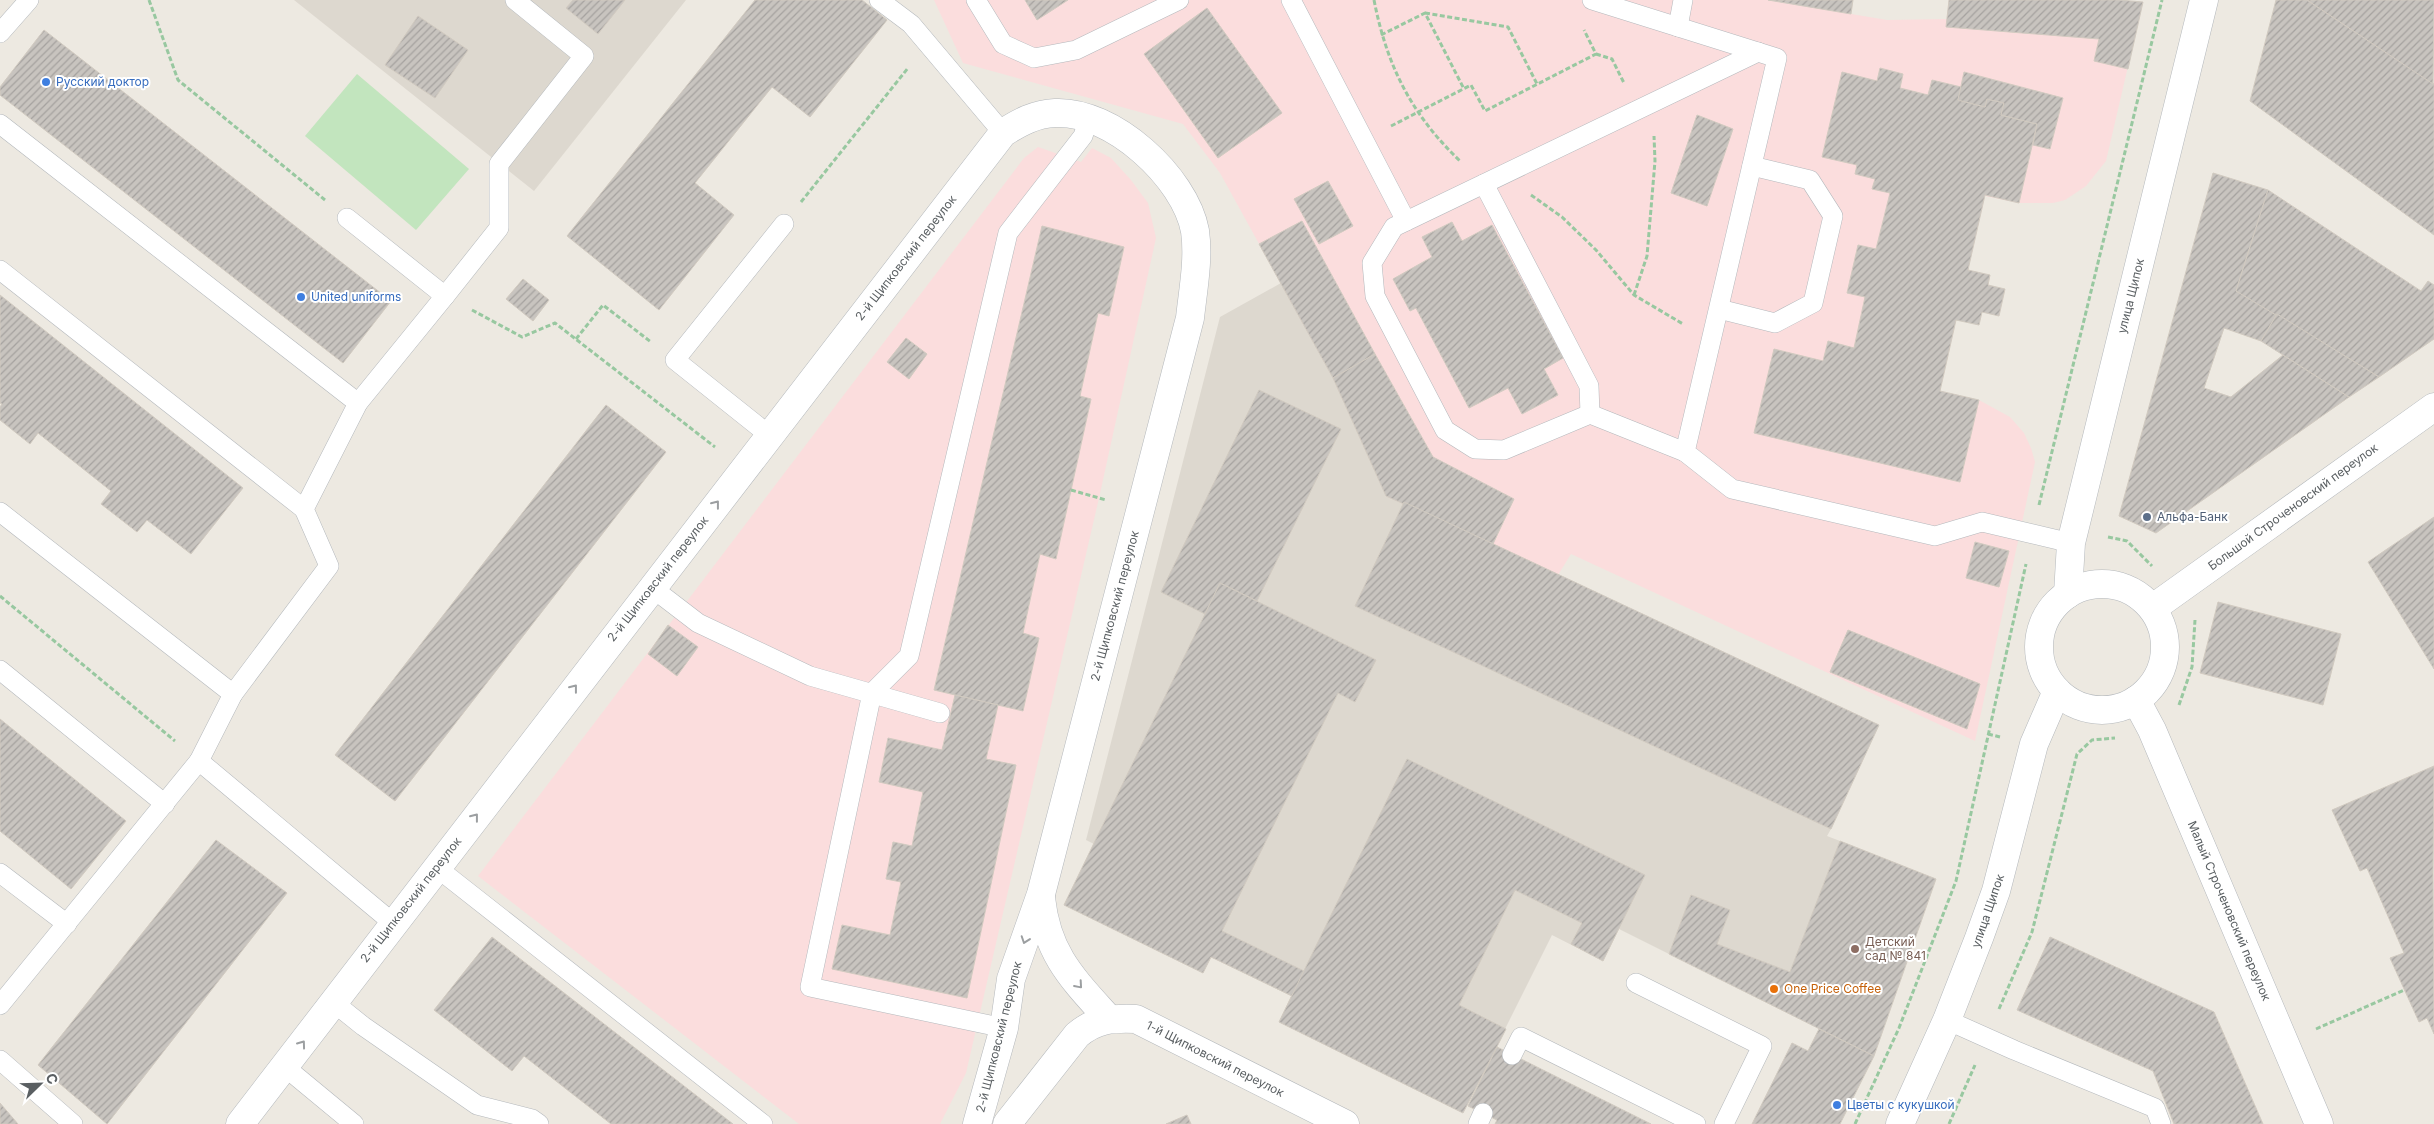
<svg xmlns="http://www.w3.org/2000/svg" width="2434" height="1124" font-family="Inter,sans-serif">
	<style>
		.education { fill: #ddd8cf }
		.medical { fill: #fbdddd }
		.garden { fill: #c2e5be }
		.building { fill: url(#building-hatch); stroke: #d1cac0 }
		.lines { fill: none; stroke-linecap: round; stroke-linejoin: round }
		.service-casing { stroke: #b4b8bc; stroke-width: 20 }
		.minor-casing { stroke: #b4b8bc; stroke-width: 29 }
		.path { stroke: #98c8a0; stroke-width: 3; stroke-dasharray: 5 2.5; stroke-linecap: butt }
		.service { stroke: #fff; stroke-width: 19 }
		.minor { stroke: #fff; stroke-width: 28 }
		.oneway { stroke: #9c9fa1 }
		.shop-dot { fill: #3f7fe0; stroke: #fff; stroke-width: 2 }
		.service-dot { fill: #5c6f8a; stroke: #fff; stroke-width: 2 }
		.education-dot { fill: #8d6e63; stroke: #fff; stroke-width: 2 }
		.food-dot { fill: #e8710a; stroke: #fff; stroke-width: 2 }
		.labels { text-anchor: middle; stroke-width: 4; stroke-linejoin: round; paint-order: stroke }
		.shop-label { font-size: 12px; fill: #366cbe; stroke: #fff; text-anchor: start }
		.street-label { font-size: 12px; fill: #5a5f62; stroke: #fff }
		.service-label { font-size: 12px; fill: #4e5e75; stroke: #fff; text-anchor: start }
		.education-label { font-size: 12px; fill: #785e54; stroke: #fff; text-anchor: start }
		.food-label { font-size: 12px; fill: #c56008; stroke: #fff; text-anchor: start }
	</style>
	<defs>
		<pattern id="building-hatch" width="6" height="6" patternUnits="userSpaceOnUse" patternTransform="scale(1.25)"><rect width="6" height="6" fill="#c8c4bf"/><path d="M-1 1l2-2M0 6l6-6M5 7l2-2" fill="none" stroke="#a5a29f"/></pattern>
	</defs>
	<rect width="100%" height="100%" fill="#ede9e1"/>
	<g class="education">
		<path d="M294,0H686L534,191Z"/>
		<path d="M1281,283L1404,502L1356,606L1831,829L1827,836L1840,841L1790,972L1717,944L1730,910L1692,896L1669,954L1619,929L1603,961L1552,935L1463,1113L1279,1022L1291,996L1211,957L1203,973L1064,905L1094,844L1086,840L1220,317Z"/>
	</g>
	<g class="medical">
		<path d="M934,0H1768L1887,20L1947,19L1949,0L2143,2L2106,161L2086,186L2065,200L2053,203H2019L1985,196L1968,270L1990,275L1988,285L2005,289L1999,316L1982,312L1956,320L1940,391L1979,400L2010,417L2024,433L2031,448L2035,462L1975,741L1571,554L1558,575L1386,496L1333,378L1220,173L1183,124L963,63Z"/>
		<path d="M1038,147L1081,162L1092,148L1111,158L1131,180L1148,203L1156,238L1099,498L966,1073L940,1124H799L478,876L1024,158Z"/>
	</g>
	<path class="garden" d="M357,74L469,169L416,230L305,136Z"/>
	<g class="building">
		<path d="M573,0H625L598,34L566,8Z"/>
		<path d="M755,0H862L887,20L810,117L772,87L695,183L734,215L659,310L567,236Z"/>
		<path d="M1025,0H1068L1037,20Z"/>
		<path d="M1768,0H1853L1851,14Z"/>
		<path d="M1949,0H2119L2143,2L2128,69L2094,61L2099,39L1946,27Z"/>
		<path d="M2276,0H2307L2434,84V235L2250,101Z"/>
		<path d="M2307,0H2434L2433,84Z"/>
		<path d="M1207,8L1282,113L1218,158L1144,54Z"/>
		<path d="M418,16L468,50L435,98L385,65Z"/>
		<path d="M44,30L391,301L343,363L0,95V87Z"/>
		<path d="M1880,68L1903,74L1900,88L1928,95L1932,80L1961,87L1958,100L1985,107L1987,99L2004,103L2001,115L2037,124L2019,203L1985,195L1968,270L1990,275L1988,285L2005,289L1999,316L1982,312L1979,325L1956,320L1940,391L1979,400L1960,482L1754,433L1774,349L1823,361L1828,341L1854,348L1865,297L1847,293L1858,245L1876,249L1890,193L1872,189L1875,179L1855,174L1857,165L1822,157L1842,72L1877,81Z"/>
		<path d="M1964,72L2063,98L2050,149L2033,145L2037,124L2001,115L2004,103L1987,99L1985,107L1958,100Z"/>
		<path d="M1697,115L1733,129L1707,206L1671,193Z"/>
		<path d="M2213,173L2268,190L2236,291L2277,314L2261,341L2224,328L2204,388L2231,397L2283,355L2349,397L2156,533L2119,516Z"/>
		<path d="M1328,181L1353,226L1319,244L1294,199Z"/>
		<path d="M2268,190L2421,291L2428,281L2434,285V339L2379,377L2236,291Z"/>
		<path d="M1302,221L1375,354L1333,378L1259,244Z"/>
		<path d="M1452,222L1462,241L1492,225L1563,358L1544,369L1558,395L1522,414L1508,388L1469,408L1416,308L1410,311L1393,279L1432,257L1422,237Z"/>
		<path d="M1042,226L1124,247L1109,316L1098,313L1080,396L1091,399L1056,559L1040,554L1023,633L1039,638L1023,711L934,690Z"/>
		<path d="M523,279L549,300L533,321L506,299Z"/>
		<path d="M0,295L243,488L191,554L147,520L137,532L101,504L111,491L38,433L30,444L0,420V407L2,404L0,403Z"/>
		<path d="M2277,314L2379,377L2349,397L2261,341Z"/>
		<path d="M906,338L927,354L909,379L887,362Z"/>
		<path d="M1375,354L1433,457L1514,499L1493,544L1386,496L1333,378Z"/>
		<path d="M1259,390L1341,429L1257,601L1220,583L1205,614L1161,592Z"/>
		<path d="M606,405L666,452L395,801L335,755Z"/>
		<path d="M1404,502L1879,725L1831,829L1355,606Z"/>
		<path d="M2434,517V669L2368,562Z"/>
		<path d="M1975,542L2009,551L1999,587L1966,578Z"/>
		<path d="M1220,583L1376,660L1355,702L1338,693L1222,931L1304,971L1292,996L1211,957L1203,973L1064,905Z"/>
		<path d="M2218,602L2341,634L2323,705L2200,673Z"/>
		<path d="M668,625L698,647L677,676L648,654Z"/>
		<path d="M1848,630L1980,684L1967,729L1830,672Z"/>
		<path d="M955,695L998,705L986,759L1016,765L967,998L832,969L842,925L890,935L901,882L886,879L893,842L912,846L923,792L879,782L888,738L942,750Z"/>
		<path d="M0,719L126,821L71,889L0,831Z"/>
		<path d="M1407,759L1645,875L1603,961L1571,944L1582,923L1515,890L1459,1005L1506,1029L1463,1113L1279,1022Z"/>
		<path d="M2434,766L2433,874L2434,1034L2427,1018L2419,1022L2390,958L2404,953L2367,868L2360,871L2332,810Z"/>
		<path d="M216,840L287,893L107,1124L38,1065Z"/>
		<path d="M1840,841L1936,879L1874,1056L1669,954L1691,895L1730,910L1717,944L1790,972Z"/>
		<path d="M492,937L733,1124H611L524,1056L512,1071L434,1010Z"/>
		<path d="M2050,937L2214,1012L2263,1124H2174L2153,1071L2017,1010Z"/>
		<path d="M1819,1029L1874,1056L1840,1124H1752L1792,1043L1808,1051Z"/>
		<path d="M1497,1047L1651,1124H1495L1497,1120L1468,1106Z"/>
		<path d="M0,1103L18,1124H0Z"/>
		<path d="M1187,1115L1191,1124H1166Z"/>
	</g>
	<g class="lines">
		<g class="service-casing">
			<g id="service">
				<path d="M879,0L911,24L1003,133"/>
				<path d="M976,0L1003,44L1034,58L1076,50L1179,0"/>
				<path d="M1291,0L1406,221"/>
				<path d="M1592,0L1777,58L1685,452L1732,489L1935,536L1982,522L2071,543"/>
				<path d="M1678,27L1683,0"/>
				<path d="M0,33L29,0"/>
				<path d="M0,124L358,403"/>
				<path d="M1484,184L1589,386L1590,414"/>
				<path d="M0,270L304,509"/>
				<path d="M445,296L499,228V164L584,56L515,0"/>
				<path d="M1719,309L1775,323L1813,303L1833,216L1810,180L1752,166"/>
				<path d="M769,435L675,360L784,224"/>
				<path d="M1685,452L1590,414L1504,450L1475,449L1445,430L1375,296L1372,263L1394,227L1758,52"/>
				<path d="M0,512L233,694L329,566L304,509L358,403L445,296L347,218"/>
				<path d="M651,587L698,623L810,676L940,713"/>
				<path d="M0,670L165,804"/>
				<path d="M233,694L199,761L393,923"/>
				<path d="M436,867L763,1124"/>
				<path d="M0,873L67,924"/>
				<path d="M1636,983L1762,1046L1724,1124"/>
				<path d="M333,1002L363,1026L477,1105L532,1119L539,1124"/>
				<path d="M0,1005L199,761"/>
				<path d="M1947,1020L2014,1050L2155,1108L2161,1124"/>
				<path d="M1004,1028L810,987L872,693L909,656L1008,233L1083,136L1089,118"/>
				<path d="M1512,1055L1521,1037L1696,1124"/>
				<path d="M0,1060L73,1124"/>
				<path d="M285,1067L354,1124"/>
				<path d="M1478,1124L1483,1113"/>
			</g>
		</g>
		<g class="minor-casing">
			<g id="minor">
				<circle cx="2102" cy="647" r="63"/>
				<path d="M2068,594L2071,543L2204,0"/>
				<path d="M2153,608L2434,407"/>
				<path d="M2136,700L2152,730L2319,1124"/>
				<path d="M1041,898C1047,954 1072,978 1108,1018"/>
				<path d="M240,1124L1003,133C1020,122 1035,114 1055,113C1112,110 1185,177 1195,231C1199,259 1193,290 1190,318L1041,894L1011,979L1004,1028L977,1124"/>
				<path d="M1007,1124L1077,1035C1096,1019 1112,1018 1136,1019L1345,1124"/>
				<path d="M1900,1124L1947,1020L1979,938L1996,891L2034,744L2057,691"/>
			</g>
		</g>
		<g class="path">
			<path d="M149,0L178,80L325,200"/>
			<path d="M1374,0C1387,66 1411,114 1460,161"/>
			<path d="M1425,13L1508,27L1537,84"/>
			<path d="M1381,35L1425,13L1464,89"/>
			<path d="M1596,54L1612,59L1624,83"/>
			<path d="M1391,126L1471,85L1485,111L1596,54L1584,30"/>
			<path d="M1531,195L1562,217L1596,250L1634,295L1683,324"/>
			<path d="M801,202L908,68"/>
			<path d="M1634,295L1647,256L1655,161L1654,136"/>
			<path d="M472,310L522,337L555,323L715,447"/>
			<path d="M576,339L603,305L651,342"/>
			<path d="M1071,490L1106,500"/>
			<path d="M2039,505L2162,0"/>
			<path d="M2108,537L2127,541L2152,566"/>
			<path d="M0,596L175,741"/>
			<path d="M2179,705L2192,667L2195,620"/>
			<path d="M1988,734L2000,737"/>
			<path d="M1999,1009L2032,932L2077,754L2092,740L2115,738"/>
			<path d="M2316,1029L2404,990"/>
			<path d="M1855,1124L1899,1028L1956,881L2026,564"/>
			<path d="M1949,1124L1975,1065"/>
		</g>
		<use href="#service" class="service"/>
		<use href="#minor" class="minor"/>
	</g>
	<defs><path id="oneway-chevron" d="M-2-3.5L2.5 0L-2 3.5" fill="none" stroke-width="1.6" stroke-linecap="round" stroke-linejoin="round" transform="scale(1.25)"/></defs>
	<g class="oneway">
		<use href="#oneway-chevron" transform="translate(716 504) rotate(-52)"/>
		<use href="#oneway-chevron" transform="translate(574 688) rotate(-52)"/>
		<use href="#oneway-chevron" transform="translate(475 817) rotate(-52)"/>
		<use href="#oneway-chevron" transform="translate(1025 940) rotate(109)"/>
		<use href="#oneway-chevron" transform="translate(1079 985) rotate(49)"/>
		<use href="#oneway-chevron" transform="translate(302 1044) rotate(-54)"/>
	</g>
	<g class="shop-dot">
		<circle cx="46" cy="82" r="5"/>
		<circle cx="301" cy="297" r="5"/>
		<circle cx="1837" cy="1105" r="5"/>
	</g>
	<circle class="service-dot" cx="2147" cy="517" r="5"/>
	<circle class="education-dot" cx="1855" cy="949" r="5"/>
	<circle class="food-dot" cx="1774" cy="989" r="5"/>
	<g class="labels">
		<g class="shop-label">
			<text x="56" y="86">Русский доктор</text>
			<text x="311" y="301">United uniforms</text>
			<text x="1847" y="1109">Цветы с кукушкой</text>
		</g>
		<g class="street-label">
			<text transform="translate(906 258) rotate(-52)" y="4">2-й Щипковский переулок</text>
			<text transform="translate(2131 296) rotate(-76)" y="4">улица Щипок</text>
			<text transform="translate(2293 507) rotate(-36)" y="4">Большой Строченовский переулок</text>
			<text transform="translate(658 579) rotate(-52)" y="4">2-й Щипковский переулок</text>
			<text transform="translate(1115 606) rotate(-75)" y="4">2-й Щипковский переулок</text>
			<text transform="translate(411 900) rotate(-52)" y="4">2-й Щипковский переулок</text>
			<text transform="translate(1988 911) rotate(-71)" y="4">улица Щипок</text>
			<text transform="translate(2229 911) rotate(67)" y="4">Малый Строченовский переулок</text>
			<text transform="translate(999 1037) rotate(-76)" y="4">2-й Щипковский переулок</text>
			<text transform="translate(1215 1059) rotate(27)" y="4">1-й Щипковский переулок</text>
		</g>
		<g class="service-label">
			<text x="2157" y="521">Альфа-Банк</text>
		</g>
		<g class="education-label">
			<text x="1865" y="946">Детский<tspan x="1865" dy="14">сад № 841</tspan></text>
		</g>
		<g class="food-label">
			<text x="1784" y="993">One Price Coffee</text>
		</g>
	</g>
	<g transform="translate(40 1084) rotate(67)" stroke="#ffffff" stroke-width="4" paint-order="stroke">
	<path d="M0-4L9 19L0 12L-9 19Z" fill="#5a5f62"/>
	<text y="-8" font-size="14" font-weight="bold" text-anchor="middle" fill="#5a5f62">С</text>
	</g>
</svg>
